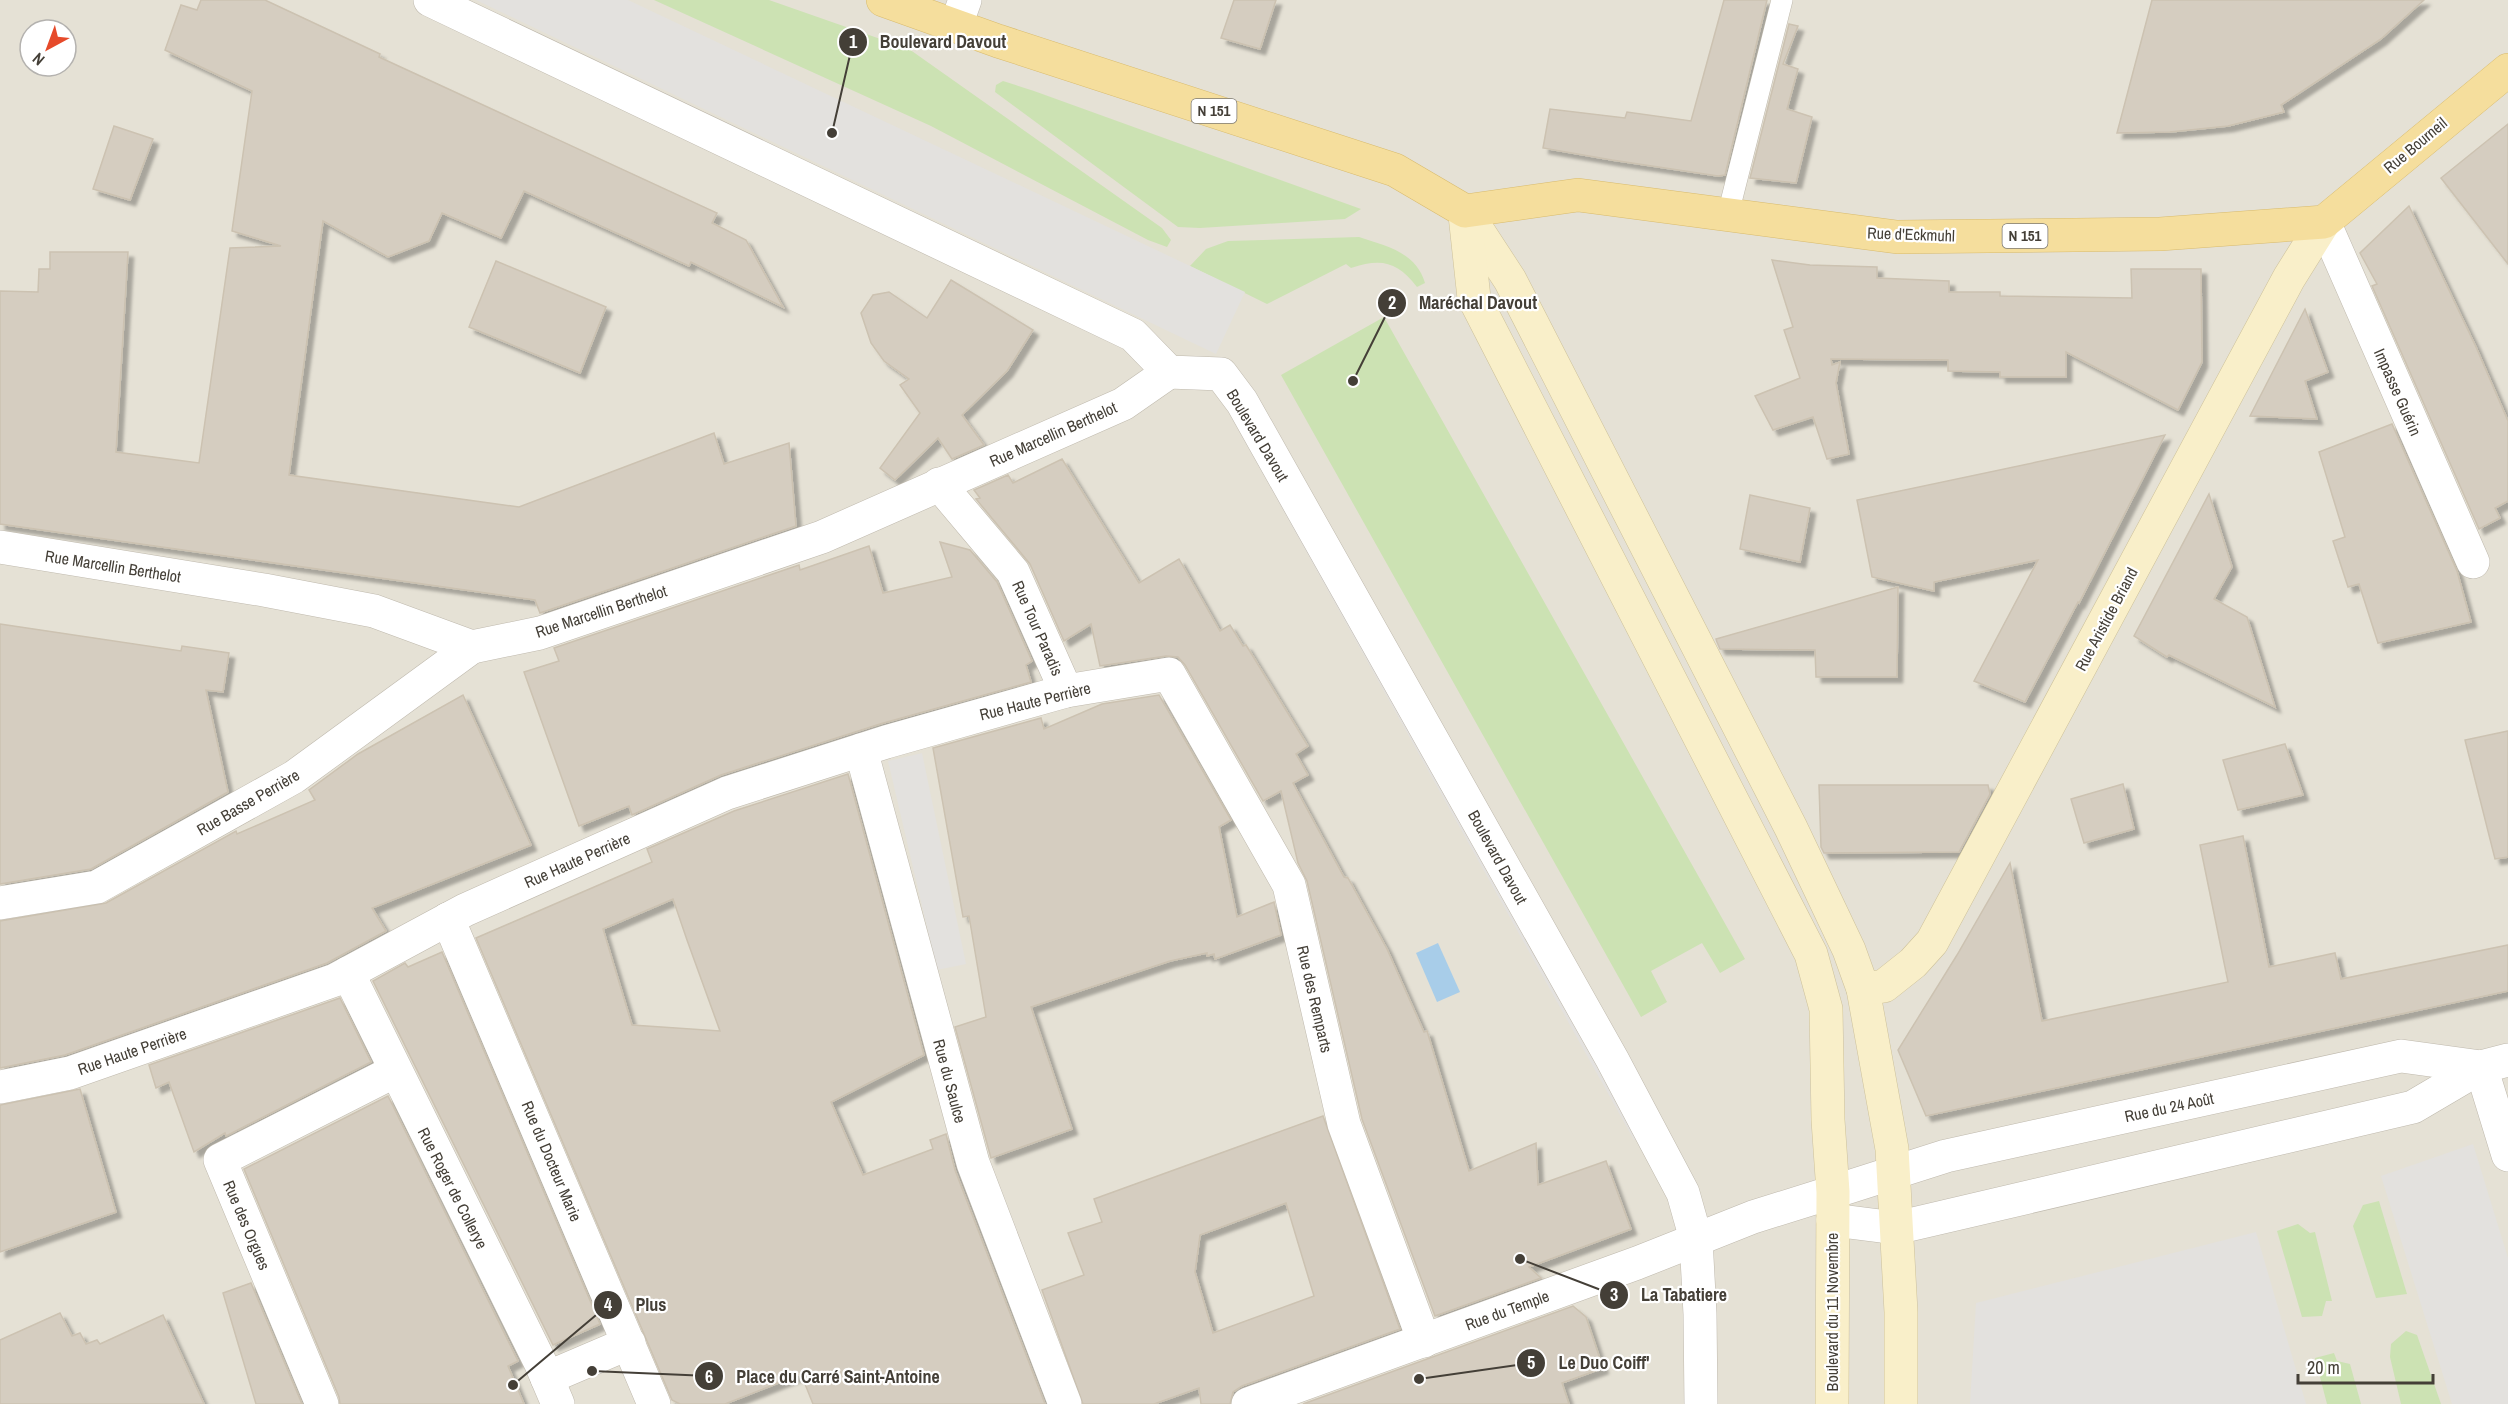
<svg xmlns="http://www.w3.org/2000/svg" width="2508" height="1404" font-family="'Archivo Narrow',sans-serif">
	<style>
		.residential { fill: #e5e1d5; fill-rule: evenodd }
		.green { fill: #cce2b3 }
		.parking { fill: #e3e1de }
		.water { fill: #a8cde9 }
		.building { fill: #d5cdc0; stroke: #ccc2b1; stroke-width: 1.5; fill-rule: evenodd; filter: url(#shadow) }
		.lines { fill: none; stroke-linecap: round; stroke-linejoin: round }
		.service-casing { stroke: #bfb9ad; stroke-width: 22 }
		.minor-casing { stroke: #bfb9ad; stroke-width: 34 }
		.tertiary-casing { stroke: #bfb9ad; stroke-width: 34 }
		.secondary-casing { stroke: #cdc19a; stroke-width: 34 }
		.primary-casing { stroke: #d8bb6e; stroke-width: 34 }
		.service { stroke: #fff; stroke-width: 21 }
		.minor { stroke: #fff; stroke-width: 33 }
		.tertiary { stroke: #fff; stroke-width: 33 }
		.secondary { stroke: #f9efc9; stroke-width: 33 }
		.primary { stroke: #f5de9d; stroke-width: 33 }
		.labels { text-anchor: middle; stroke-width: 4.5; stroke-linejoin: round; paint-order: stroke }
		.shield { fill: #fff; stroke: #7c7973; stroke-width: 1.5 }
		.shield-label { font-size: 15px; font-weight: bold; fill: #443f37 }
		.street-label { font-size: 16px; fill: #443f37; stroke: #fff }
		.leader { fill: none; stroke: #443f37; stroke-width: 2 }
		.callout-dot { fill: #443f37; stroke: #fff; stroke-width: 2 }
		.mark-label { font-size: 18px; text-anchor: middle; font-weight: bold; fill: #fff }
		.callout-label { font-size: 18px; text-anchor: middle; font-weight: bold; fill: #443f37; stroke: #fff; stroke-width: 4.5; stroke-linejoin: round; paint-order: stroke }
	</style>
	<defs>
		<filter id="shadow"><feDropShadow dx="5.5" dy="5.5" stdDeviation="1.5" flood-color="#0004"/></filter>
	</defs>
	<rect width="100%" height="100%" fill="#f2efe7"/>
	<path class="residential" d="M0,0H2508V1404H0ZM30,30H66V66H30Z"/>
	<g class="green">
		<path d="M654,0H769L909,49L1162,228L1171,240L1167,247L1148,240L931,126Z"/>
		<path d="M1003,81L1034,91L1361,209L1345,219L1200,228L1178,227L995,92L996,85Z"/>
		<path d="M1359,237C1386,246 1416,252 1425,283L1417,287C1397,261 1381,258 1351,268L1346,264L1267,304L1190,266L1206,249L1228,241Z"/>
		<path d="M1384,317L1745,959L1720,973L1702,943L1651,971L1667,1002L1641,1017L1281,375Z"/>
		<path d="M2379,1201L2407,1294L2376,1298L2353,1226L2363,1205Z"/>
		<path d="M2298,1224L2310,1233L2315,1232L2332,1301H2326L2322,1316L2302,1317L2277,1231Z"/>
		<path d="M2406,1331L2417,1335L2441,1404H2401L2390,1357L2391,1344Z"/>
		<path d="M2334,1353L2337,1361L2350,1364L2361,1404H2327L2315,1358Z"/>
	</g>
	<g class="parking">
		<path d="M476,0H628L1245,292L1216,354Z"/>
		<path d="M1237,408L1650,1137L1634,1140L1229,413Z"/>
		<path d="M922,753L966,964L937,970L888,761Z"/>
		<path d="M2473,1144L2508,1258V1404H2452L2381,1176Z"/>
		<path d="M2256,1232L2306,1404H1970L1976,1303Z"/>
	</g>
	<path class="water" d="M1438,943L1460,992L1437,1002L1416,953Z"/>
	<g class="building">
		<path d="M201,0H265L380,54L379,57L717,213L712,223L746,240L783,307L691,262L689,266L524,191L501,238L442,213L429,241L388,257L323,221L289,475L519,507L714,433L724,464L789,443L796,526L540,613L535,600L0,524V291L38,292L39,269H50V252H128L116,452L199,463L230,248L281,246L232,231L252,91L165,50L181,5L197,10Z"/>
		<path d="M1234,0H1276L1260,49L1221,38Z"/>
		<path d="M1724,0H1767L1725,175L1718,176L1612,160L1543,148L1550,109L1625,118L1627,112L1691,121Z"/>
		<path d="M2152,0H2424L2381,39L2281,105L2284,112L2228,126L2170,132L2117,133Z"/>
		<path d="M1789,24L1798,26L1783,64L1798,69L1787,109L1812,117L1796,183L1750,178Z"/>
		<path d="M2508,124V264L2441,178Z"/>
		<path d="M114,126L153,139L130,200L93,189Z"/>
		<path d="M2409,206L2476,347L2508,421V501L2495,508L2500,518L2479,529L2372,286L2377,284L2360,253Z"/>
		<path d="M1772,260L1810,265L1877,267V278L1949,281V292H2000V296L2132,298L2131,269H2201L2202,362L2178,410L2066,352V377H2000V372L1948,371V360L1831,359L1832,365L1840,362L1836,383L1849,454L1827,459L1813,417L1773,430L1755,396L1800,378L1784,330L1793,327Z"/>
		<path d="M496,261L606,307L580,373L469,327Z"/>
		<path d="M951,280L1033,330L1007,371L962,415L984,445L952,459L938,438L895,480L880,468L920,413L900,385L909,379L884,361L871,343L861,313L873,295L889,292L927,318Z"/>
		<path d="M2305,309L2328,372L2305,381L2317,419L2250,416Z"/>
		<path d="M2392,424L2457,571L2471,622L2378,643L2359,584L2348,587L2333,541L2345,537L2319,452Z"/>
		<path d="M2165,435L2079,603L2078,602L2025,702L1974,681L2038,560L1934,582V591L1872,577L1857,500Z"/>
		<path d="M1062,459L1139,583L1179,559L1220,631L1230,625L1243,646L1246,645L1308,746L1296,754L1308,775L1293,783L1344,877L1348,878L1387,949L1424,1032L1427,1031L1469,1171L1536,1143L1538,1185L1606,1161L1631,1229L1529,1267L1541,1278L1435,1316L1362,1119L1307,881L1298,863L1281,791L1263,801L1185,665L1178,657L1166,656L1100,666L1091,624L1064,641L1030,564L976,499L980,498L974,490L1008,475L1013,483Z"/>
		<path d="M2209,494L2232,567L2214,599L2247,617L2275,707L2169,655L2167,657L2134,636Z"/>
		<path d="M1750,495L1810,508L1800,562L1740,549Z"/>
		<path d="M940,542L970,550L997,582L1032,661L1026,665L1031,682L880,724L721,775L632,815L629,806L579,826L524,672L559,661L554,648L799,565L800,570L869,546L883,593L952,577Z"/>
		<path d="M1898,587L1897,677H1816L1815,650L1720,649L1717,642L1716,639Z"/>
		<path d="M0,624L181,651L182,646L229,653L223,692L206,690L228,792L91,869L0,884Z"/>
		<path d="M463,695L531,845L372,908L386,931L327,963L65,1055L0,1068V921L106,903L236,831L237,834L315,800L309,790L358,754Z"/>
		<path d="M1159,695L1231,820L1219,827L1237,917L1274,902L1281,935L1215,959L1214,954L1207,956V953L1170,961L1031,1007L1072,1129L991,1158L955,1027L986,1017L969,916L963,917L933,748L1041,718L1044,729L1102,704Z"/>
		<path d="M2508,731V857L2495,859L2465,740Z"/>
		<path d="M2285,744L2303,795L2238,810L2223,760Z"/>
		<path d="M848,774L924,1055L831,1102L863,1175L933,1149L930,1140L946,1134L955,1170L1045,1404H813L801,1374L725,1404H680L672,1400L476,938L652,862L647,849L734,811ZM673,899L687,940L720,1031L632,1025L603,929Z"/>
		<path d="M2123,784L2134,829L2084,843L2071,799Z"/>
		<path d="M1819,785H1988L1990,794L1959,852L1824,853L1821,847Z"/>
		<path d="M2243,836L2269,967L2335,953L2341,979L2508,945V991L1926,1116L1898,1050L1957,955L2010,863L2042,1021L2228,982L2200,845Z"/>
		<path d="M442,952L600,1324L553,1345L373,981L405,963L408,967Z"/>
		<path d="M340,998L371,1062L226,1136L225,1133L194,1152L169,1082L156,1088L149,1065Z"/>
		<path d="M80,1089L116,1212L0,1252V1105Z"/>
		<path d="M388,1096L518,1361L508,1366L524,1404H340L339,1397L244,1169Z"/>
		<path d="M1323,1116L1400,1329L1242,1386L1233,1392L1230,1404H1201L1199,1388L1154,1404H1083L1042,1290L1084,1275L1068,1233L1102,1222L1094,1199ZM1286,1203L1314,1296L1213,1333L1195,1272L1200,1235Z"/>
		<path d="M251,1283L302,1404H256L223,1293Z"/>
		<path d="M1573,1306L1586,1317L1603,1368L1562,1383L1569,1404H1303Z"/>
		<path d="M60,1313L72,1336L80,1333L86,1344L97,1340L100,1344L163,1315L204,1404H0V1340Z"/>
	</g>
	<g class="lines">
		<g class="service-casing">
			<path id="service" d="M1728,214L1782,0"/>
		</g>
		<g class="minor-casing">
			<g id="minor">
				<path d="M430,0L1133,335L1169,372L1221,374L1242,402L1612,1059L1683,1193L1696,1239L1700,1314L1701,1404"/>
				<path d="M956,25L965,0"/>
				<path d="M2324,222L2473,562"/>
				<path d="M939,484L1013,572L1066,691"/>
				<path d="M0,547L264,590L374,611L472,647L540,633L822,537L1123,404L1169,372"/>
				<path d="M861,750L973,1163L1065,1404"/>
				<path d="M0,903L97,887L294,777L472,647"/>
				<path d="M448,919L654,1404"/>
				<path d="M348,973L541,1364L558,1404"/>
				<path d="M0,1087L70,1073L335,980L465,910L727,793L886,742L1066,691L1169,674L1289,885L1344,1124L1424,1341"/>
				<path d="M547,1378L629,1343"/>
				<path d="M322,1404L220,1160L395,1071"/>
				<path d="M1248,1404L1637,1263L1753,1217L1833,1192"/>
			</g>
		</g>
		<g class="tertiary-casing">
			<g id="tertiary">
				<path d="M2481,1067L2508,1155"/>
				<path d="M1833,1192L1946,1156L2401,1056L2481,1067L2508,1060"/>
				<path d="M1833,1220L1896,1228L2413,1107L2481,1067"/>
			</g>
		</g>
		<g class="secondary-casing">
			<g id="secondary">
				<path d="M1465,211L1510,280L1791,828L1849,950L1863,989L1892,1149L1901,1312V1404"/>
				<path d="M1465,215L1474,298L1811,954L1826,1009L1828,1120L1833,1192L1832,1404"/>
				<path d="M1863,989L1884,986L1913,963L1932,942L2289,278L2324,222"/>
			</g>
		</g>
		<g class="primary-casing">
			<path id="primary" d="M883,0L998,41L1395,170L1465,211L1578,195L1897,237L2160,234L2324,222L2508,70"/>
		</g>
		<use href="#service" class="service"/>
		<use href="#minor" class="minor"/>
		<use href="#tertiary" class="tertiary"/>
		<use href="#secondary" class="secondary"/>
		<use href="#primary" class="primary"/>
	</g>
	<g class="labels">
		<g class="shield">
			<rect x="1191.5" y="99" width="45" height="24" rx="4.5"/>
			<rect x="2002.5" y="224" width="45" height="24" rx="4.5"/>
		</g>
		<g class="shield-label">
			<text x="1214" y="116">N 151</text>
			<text x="2025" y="241">N 151</text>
		</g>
		<g class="street-label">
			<text transform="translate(2415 145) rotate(-40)" y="6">Rue Bourneil</text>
			<text transform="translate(1911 234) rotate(2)" y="6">Rue d'Eckmuhl</text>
			<text transform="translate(2398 392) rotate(66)" y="6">Impasse Guérin</text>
			<text transform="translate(1053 434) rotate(-24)" y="6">Rue Marcellin Berthelot</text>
			<text transform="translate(1258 435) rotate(59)" y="6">Boulevard Davout</text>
			<text transform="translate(113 566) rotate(9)" y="6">Rue Marcellin Berthelot</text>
			<text transform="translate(601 611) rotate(-18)" y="6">Rue Marcellin Berthelot</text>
			<text transform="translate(2106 619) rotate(-62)" y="6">Rue Aristide Briand</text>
			<text transform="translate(1038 628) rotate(66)" y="6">Rue Tour Paradis</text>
			<text transform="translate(1035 701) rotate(-14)" y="6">Rue Haute Perrière</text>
			<text transform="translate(248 802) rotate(-30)" y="6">Rue Basse Perrière</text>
			<text transform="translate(1498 857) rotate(61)" y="6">Boulevard Davout</text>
			<text transform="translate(577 860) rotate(-24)" y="6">Rue Haute Perrière</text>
			<text transform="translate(1315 999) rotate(77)" y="6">Rue des Remparts</text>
			<text transform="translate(132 1051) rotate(-19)" y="6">Rue Haute Perrière</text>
			<text transform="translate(950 1081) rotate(75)" y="6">Rue du Saulce</text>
			<text transform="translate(2169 1107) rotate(-12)" y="6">Rue du 24 Août</text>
			<text transform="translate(552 1161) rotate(67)" y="6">Rue du Docteur Marie</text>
			<text transform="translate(453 1188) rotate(63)" y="6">Rue Roger de Collerye</text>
			<text transform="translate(247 1225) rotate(67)" y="6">Rue des Orgues</text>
			<text transform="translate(1507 1310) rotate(-20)" y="6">Rue du Temple</text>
			<text transform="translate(1832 1312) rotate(-90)" y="6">Boulevard du 11 Novembre</text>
		</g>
	</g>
	<path class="leader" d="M832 133L853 42M1353 381L1392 303M1520 1259L1614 1295M513 1385L608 1305M1419 1379L1531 1363M592 1371L709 1376"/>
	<g class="callout-dot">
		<circle cx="832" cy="133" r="6"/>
		<circle cx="1353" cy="381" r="6"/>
		<circle cx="1520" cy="1259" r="6"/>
		<circle cx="513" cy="1385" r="6"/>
		<circle cx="1419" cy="1379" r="6"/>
		<circle cx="592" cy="1371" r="6"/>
		<circle cx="853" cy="42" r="15"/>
		<circle cx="1392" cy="303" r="15"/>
		<circle cx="1614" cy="1295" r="15"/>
		<circle cx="608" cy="1305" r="15"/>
		<circle cx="1531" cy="1363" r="15"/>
		<circle cx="709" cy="1376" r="15"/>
	</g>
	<g class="mark-label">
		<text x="853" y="48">1</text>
		<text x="1392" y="309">2</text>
		<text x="1614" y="1301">3</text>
		<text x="608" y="1311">4</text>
		<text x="1531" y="1369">5</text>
		<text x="709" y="1383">6</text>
	</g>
	<g class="callout-label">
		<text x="943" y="48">Boulevard Davout</text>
		<text x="1478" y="309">Maréchal Davout</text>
		<text x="1684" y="1301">La Tabatiere</text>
		<text x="651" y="1311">Plus</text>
		<text x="1604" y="1369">Le Duo Coiff'</text>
		<text x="838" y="1383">Place du Carré Saint-Antoine</text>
	</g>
	<g transform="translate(48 48) rotate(221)"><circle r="28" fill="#ffffff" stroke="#b4b2af" stroke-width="1.5"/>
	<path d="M0-4.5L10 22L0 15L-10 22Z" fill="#e64a2a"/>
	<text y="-9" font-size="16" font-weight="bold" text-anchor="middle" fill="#443f37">N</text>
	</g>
	<path d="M2298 1374v9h135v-9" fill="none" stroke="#443f37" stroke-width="3"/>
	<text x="2307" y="1374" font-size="18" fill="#443f37" stroke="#ffffff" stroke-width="4.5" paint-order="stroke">20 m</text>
</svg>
